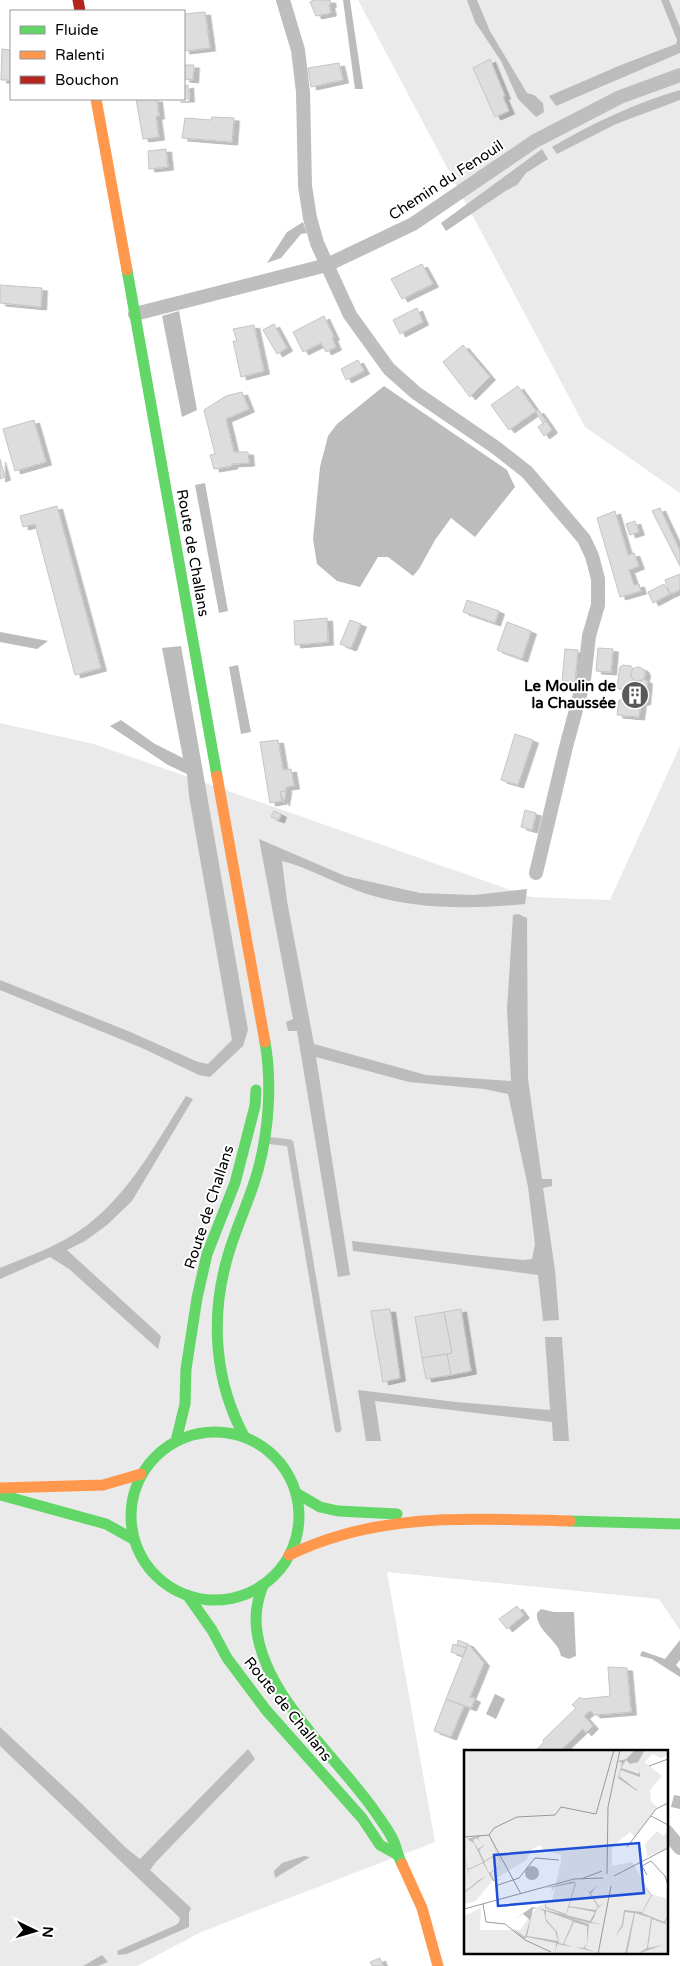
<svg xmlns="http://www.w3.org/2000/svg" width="680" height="1966" font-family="'Varela Round',sans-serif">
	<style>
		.green { fill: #eaeaea }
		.water { fill: #bcbcbc }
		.building { fill: #ddd; stroke: #c5c5c5; filter: url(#shadow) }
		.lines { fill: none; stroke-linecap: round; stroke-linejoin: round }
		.lane { stroke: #bebebe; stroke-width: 7 }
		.street { stroke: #bebebe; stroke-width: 14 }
		.fast { stroke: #63d668; stroke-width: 11 }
		.slow { stroke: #ff974d; stroke-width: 11 }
		.jam { stroke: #b3261e; stroke-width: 11 }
		.labels { text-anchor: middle; stroke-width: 4; stroke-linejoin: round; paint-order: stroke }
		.street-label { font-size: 15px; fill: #000; stroke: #fff }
		.poi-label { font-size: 15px; font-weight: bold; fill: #000; stroke: #fff; text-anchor: end }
		.inset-road { fill: none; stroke: #999; stroke-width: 1 }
		.view { fill: #1d4ed8; fill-opacity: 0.15; stroke: #1d4ed8; stroke-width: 2.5 }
		.inset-edge { fill: none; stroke: #000; stroke-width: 2.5 }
	</style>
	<defs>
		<filter id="shadow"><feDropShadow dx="5.5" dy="3" stdDeviation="0" flood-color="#0004"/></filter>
	</defs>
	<rect width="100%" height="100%" fill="#fff"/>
	<g class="green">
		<path d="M358,0H680V493L585,427Z"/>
		<path d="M0,723L94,744L531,897L610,900L680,746V1630L659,1599L387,1572L435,1842L201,1932L137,1966H0Z"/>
	</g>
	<g class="water">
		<path d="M343,0H350L363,89H355Z"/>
		<path d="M467,0H477L490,31L527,93L534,95L543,103L544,112L536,117L518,99L501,61L475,22Z"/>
		<path d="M661,0H669L680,27V53L556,106L549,96L621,65L676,44L677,40Z"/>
		<path d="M680,90V100L616,124L557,154L552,147C593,123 635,103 680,90Z"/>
		<path d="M542,149L548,159L526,173L517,185L507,190L446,231L441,223Z"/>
		<path d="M303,222L307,233L301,234L281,258L267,263L287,232Z"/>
		<path d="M179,311L197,410L182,417L162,316Z"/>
		<path d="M384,386L507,470L515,487L475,537L451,518L435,540L419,569L413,576L388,557H378L360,587L337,581L317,564L313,539L320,467L328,436L337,424Z"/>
		<path d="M205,483L228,611L219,613L195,485Z"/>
		<path d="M0,632L48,641L37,649L0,642Z"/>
		<path d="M181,646L248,1030L243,1046L210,1077L199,1075L142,1048L0,990V980L128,1031L198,1062L208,1064L232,1040L189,796L187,774L168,765L110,726L121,720L155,744L183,758L162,648Z"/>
		<path d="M238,665L251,732L241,734L229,667Z"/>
		<path d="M259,839L345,876L420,893L474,895L527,889L525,904C472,909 418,910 367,894C338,885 310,868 282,861L287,901L314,1044L426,1075L511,1081L507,1009L513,915L518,914L527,918L528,1079L542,1179H552V1186L543,1188L555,1270L559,1320L543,1321L538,1275L353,1251L352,1241L472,1255L523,1260L532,1259L535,1244L528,1187L508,1094L484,1089L409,1082L316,1057L350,1275L338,1277L297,1031H288L286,1022L293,1019Z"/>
		<path d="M186,1096L193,1099L132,1201L107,1225L85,1241L67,1250L161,1336L158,1349L69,1269L50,1257L0,1279V1268C29,1256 61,1245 86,1226C130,1193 157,1141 186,1096Z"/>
		<path d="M545,1337H562L569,1441H553L552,1422L375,1401L381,1441H366L358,1390L456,1402L550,1410Z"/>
		<path d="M541,1609L554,1612H574L576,1656L569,1659L561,1656C560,1653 559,1648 556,1645C549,1635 536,1627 537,1613Z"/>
		<path d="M680,1640V1660L676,1665L680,1669V1677L652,1659L640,1656L642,1651L665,1659Z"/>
		<path d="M495,1694L505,1699L496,1719L486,1714Z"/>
		<path d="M0,1727L81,1803L125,1847L140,1859L248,1749L255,1759L156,1862L150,1870L191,1908L189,1913V1927L127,1954L118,1955L117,1951L176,1925L179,1922L180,1918L0,1746Z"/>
		<path d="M674,1795L680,1796V1809L671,1807Z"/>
		<path d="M304,1856L310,1857L275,1878L274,1871L282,1863Z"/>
		<path d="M102,1955L108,1962L98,1966H83Z"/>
	</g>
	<g class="building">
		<path d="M314,0H330L331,4L329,5L331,13L316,16L310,2Z"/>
		<path d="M205,12L210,48L184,51V14Z"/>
		<path d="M2,49L11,50V80H1Z"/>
		<path d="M490,59L505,96L503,97L509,111L495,117L473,68Z"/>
		<path d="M339,63L343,80L311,87L308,68Z"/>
		<path d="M184,65H194L193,80L184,79Z"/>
		<path d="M188,85L189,99H175H184V86Z"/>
		<path d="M136,99H157L159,116H156L159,137L143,139Z"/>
		<path d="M212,117L234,118L232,142L182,138L185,118L211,120Z"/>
		<path d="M166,149L168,167L149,169L148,151Z"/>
		<path d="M422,264L433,284L402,299L391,279Z"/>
		<path d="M0,285L42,288L41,307L0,303Z"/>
		<path d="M417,308L423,322L400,334L393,320Z"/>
		<path d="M324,316L334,337L332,338L336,347L326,352L321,343L303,352L293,332Z"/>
		<path d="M274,324L287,348L277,354L263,330Z"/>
		<path d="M254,325L264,371L241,377L233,341H237L233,329Z"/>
		<path d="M463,345L490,377L470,397L443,362Z"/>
		<path d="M358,360L364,371L346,380L341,369Z"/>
		<path d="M518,386L536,411L509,430L491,405Z"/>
		<path d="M242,392L249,409L226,419L234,452H248L249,463L232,464V466L214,469L210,455L215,454L204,410L226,396Z"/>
		<path d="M538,410L546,421L543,423L536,412Z"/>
		<path d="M34,420L46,462L15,471L3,429Z"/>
		<path d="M546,421L552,430L544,436L538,427Z"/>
		<path d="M0,459L5,477L0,479Z"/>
		<path d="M57,506L101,668L75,675L35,524L23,527L20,516Z"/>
		<path d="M660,508L680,551V566L652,511Z"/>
		<path d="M615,511L628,555L634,553L639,566L629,570L634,585L639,584L641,591L620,597L597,518Z"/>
		<path d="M635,521L639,532L630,535L626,524Z"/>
		<path d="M680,574V590L670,594L665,580Z"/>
		<path d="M664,584L670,594L653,603L648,592Z"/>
		<path d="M467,600L499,611L495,623L463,612Z"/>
		<path d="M327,618L328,642L295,645L294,621Z"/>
		<path d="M350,620L361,624L351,648L340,644Z"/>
		<path d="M507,622L531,631L522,659L497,650Z"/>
		<path d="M598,648L613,649L611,672L596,671Z"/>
		<path d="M565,649L578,650L575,682L562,681Z"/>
		<path d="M623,665L631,666L633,669L631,677L635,681H641L644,679L647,681L645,702H641L639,717L617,715L619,700H625V690L619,689L617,686L620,667Z"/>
		<circle cx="638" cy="674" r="7"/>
		<path d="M515,734L533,740L518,785L501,780Z"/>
		<path d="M278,740L283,770L291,769L294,786L286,787V791L280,792L282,801L270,803L260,742Z"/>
		<path d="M286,791L284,803L280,792Z"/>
		<path d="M525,810L536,813L532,830L521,827Z"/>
		<path d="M274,811L281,814L279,820L271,817Z"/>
		<path d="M390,1309L400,1378L383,1382L371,1311Z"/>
		<path d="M461,1309L471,1371L451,1375L447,1354L452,1353L444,1312Z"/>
		<path d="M444,1312L452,1353L422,1358L415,1317Z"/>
		<path d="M447,1354L451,1375L426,1379L422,1358Z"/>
		<path d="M517,1606L524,1615L507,1629L499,1619Z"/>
		<path d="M458,1640L468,1644L466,1648L457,1645Z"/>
		<path d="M453,1644L466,1648L463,1656L451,1652Z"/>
		<path d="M468,1644L484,1663L470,1697L475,1699L471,1708L446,1699Z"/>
		<path d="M608,1667L627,1668L631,1712L595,1715L590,1711L584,1716L593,1726L586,1733L583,1729L560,1751H537L536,1750L544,1742L543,1740L576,1708L572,1705L580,1697L582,1699L610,1696Z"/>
		<path d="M446,1699L464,1706L451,1737L434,1731Z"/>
		<path d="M380,1958L383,1966H372L370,1962Z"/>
	</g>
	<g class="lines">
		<path class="lane" d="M265,1140L290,1143L338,1429"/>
		<g class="street">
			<path d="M283,0L298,50L303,92L305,186L310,218L317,243L350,315L389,369L416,393L495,447L527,472L584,539L592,556L598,579V605L589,636L584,680L566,747L536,873"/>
			<path d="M135,314L327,265L413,224L535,141L620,97L680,75"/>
			<path d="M666,1831L680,1848"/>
		</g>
		<g class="fast">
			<path d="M127,270L217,776"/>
			<circle cx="215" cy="1516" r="84"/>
			<path d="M244,1436C215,1382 210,1319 227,1259C235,1229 250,1200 258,1170C269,1130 272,1082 265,1042"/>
			<path d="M176,1441L185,1404L186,1369L197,1298L207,1254L235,1183L255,1106L256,1090"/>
			<path d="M296,1493L320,1507L338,1511L397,1514"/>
			<path d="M1,1495L106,1524L133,1539"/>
			<path d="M570,1521L680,1524"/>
			<path d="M263,1585C259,1596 256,1607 256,1618C256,1691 338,1757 376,1813C382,1822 390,1832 394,1842C397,1849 398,1857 402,1864"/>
			<path d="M188,1596L212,1630L227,1658L266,1710L362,1818L380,1845L398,1855"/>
		</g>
		<g class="slow">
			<path d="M96,99L127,270"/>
			<path d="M217,776L265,1042"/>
			<path d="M0,1488L103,1485L141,1474"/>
			<path d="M289,1555C306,1547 324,1540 342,1535C415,1514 495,1519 570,1521"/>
			<path d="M402,1864L422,1908L438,1966"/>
		</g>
		<path class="jam" d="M78,0L80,11"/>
	</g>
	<defs>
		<g id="building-disc" transform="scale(1.4375)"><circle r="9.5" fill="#595959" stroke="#fff"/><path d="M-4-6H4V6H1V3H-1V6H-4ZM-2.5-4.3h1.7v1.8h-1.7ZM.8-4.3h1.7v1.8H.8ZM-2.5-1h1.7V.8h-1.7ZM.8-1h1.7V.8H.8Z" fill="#fff"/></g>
	</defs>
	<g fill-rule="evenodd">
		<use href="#building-disc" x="635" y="695"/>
	</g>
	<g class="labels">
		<g class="street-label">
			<text transform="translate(446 180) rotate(-33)" y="5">Chemin du Fenouil</text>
			<text transform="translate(193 553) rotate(80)" y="5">Route de Challans</text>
			<text transform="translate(209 1207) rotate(-72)" y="5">Route de Challans</text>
			<text transform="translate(288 1709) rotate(51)" y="5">Route de Challans</text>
		</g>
		<g class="poi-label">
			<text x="616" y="691">Le Moulin de<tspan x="616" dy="17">la Chaussée</tspan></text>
		</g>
	</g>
	<g transform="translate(464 1750)">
		<rect width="204" height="204" fill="#fff"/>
		<path d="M0,0H204V5L197,8L188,4L181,12L198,26L186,40L187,51L193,57L171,87L166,82L148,97V116L168,112L187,144L204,149V204H0V166L17,158L16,180H56L73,157L88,151L97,111V105L80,100L76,95L68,99L62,110L28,131L12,151L0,154ZM193,81L199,86L204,81V98L183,107L181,94Z" fill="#eaeaea"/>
		<path d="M181,0L174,12L166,14L162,10L157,18L175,24L176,21V27L157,20L155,26L173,40L176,29L173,41L154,28L158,13L154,11L162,9L170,1ZM19,85L14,88L17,93L13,88L9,90L14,99L19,96L17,93L20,96L15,100L20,111L33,104L26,87L38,114L33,105L20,112L25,123L39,115L27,123L30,130L38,129L29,131L19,113L4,120L8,136L15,130L23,125L7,138L0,143V137L1,141L8,136L0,107L4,119L19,112L10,93L3,89ZM61 123a7 7 0 1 1 14 0a7 7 0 1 1-14 0ZM110,131L112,134L105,156L131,160L134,157L124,141L114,134L126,142L133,135L127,144L135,156L140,152L133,159L130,168L127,172L138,174L125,173L103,167L125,174L123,194L121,198L131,202L110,197L119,198L123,194V176L110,172L100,194L109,197L93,194L91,204L92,193L63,187L60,189L48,178L61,187L66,170L59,164L50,170L68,157L73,158L69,159L63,186L94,191L91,181L82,171L80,161L74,158L126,171L131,162L105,157L102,165L81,158V148L82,157L102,164L111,133L90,137L87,143L89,137L81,138ZM82,161L109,171L99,194L95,193L93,182L82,169ZM179,135L188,145L178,163L200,172L204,165L201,173L204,175L188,169L184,198L199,195L173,204L183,198L187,168L171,163L163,204H161L170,163L161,162L159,176L150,188L158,175L160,160L178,162L187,145Z" fill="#bcbcbc" fill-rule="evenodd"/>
		<path class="inset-road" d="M185,16L204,9M187,66L204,75M25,85L30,78L53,67L91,65L97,57L132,64L150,0M0,87L25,85L57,144M163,97L192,59L204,53M143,124L144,57L156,0M183,125L178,116L187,111L201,126L204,135M150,126L204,98M117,129L138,121M31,136L55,128L71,108L95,110M19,154L22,172L41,174L61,190L87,202M0,159L110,129L139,128M134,204L147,136"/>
		<path class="view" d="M175,93L180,143L34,156L30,105Z"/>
		<rect width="204" height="204" class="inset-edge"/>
	</g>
	<rect x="10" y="10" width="175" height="90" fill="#ffffff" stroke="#999999"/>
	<rect x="20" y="26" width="25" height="8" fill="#63d668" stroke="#999999"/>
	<text x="55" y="35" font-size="15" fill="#000000">Fluide</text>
	<rect x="20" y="51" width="25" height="8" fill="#ff974d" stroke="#999999"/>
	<text x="55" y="60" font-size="15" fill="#000000">Ralenti</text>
	<rect x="20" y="76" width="25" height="8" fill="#b3261e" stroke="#999999"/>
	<text x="55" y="85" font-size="15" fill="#000000">Bouchon</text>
	<g transform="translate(35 1931) rotate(95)" stroke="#ffffff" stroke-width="4" paint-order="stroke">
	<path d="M0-4L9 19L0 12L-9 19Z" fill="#000000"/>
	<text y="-8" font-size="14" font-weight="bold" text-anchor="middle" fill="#000000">N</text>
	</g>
</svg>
